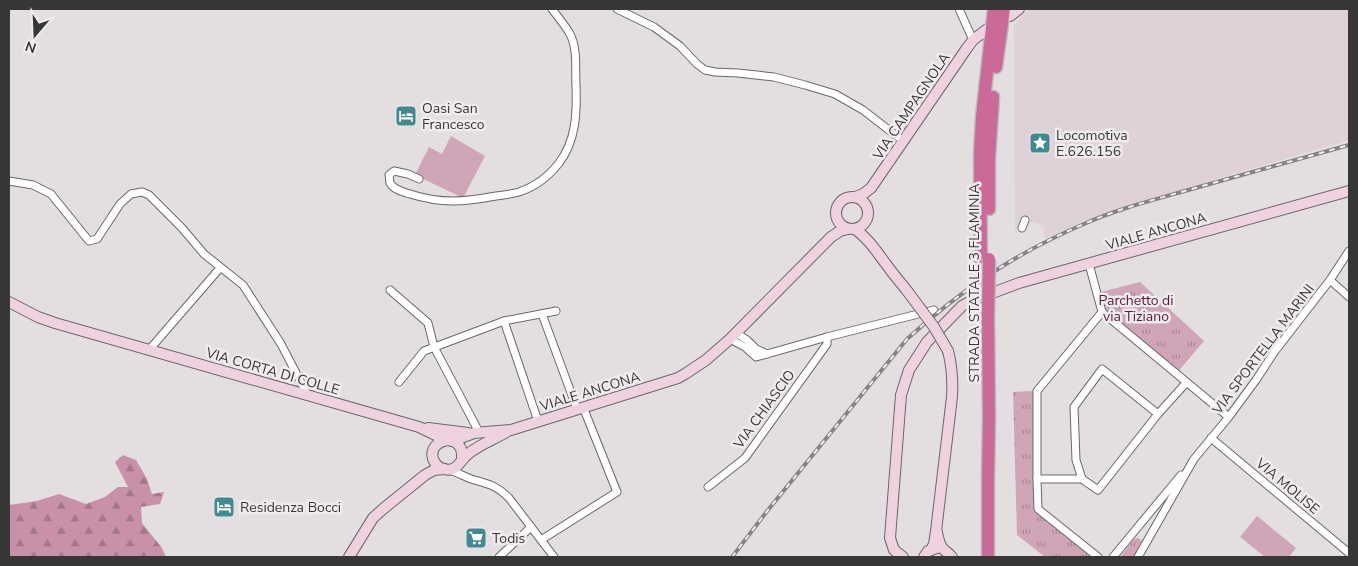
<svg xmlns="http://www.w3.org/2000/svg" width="1358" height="566" font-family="'Nunito Sans',sans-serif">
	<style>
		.built { fill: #dfd2d7 }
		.green { fill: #cfa5b7 }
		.forest { fill: url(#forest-firs) }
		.park { fill: url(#park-tufts) }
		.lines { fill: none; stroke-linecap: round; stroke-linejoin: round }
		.street-casing { stroke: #6b6769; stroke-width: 9 }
		.secondary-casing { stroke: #6b6769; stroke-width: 12 }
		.highway-casing { stroke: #bbb; stroke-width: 15 }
		.street { stroke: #fff; stroke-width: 7 }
		.secondary { stroke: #efd2e0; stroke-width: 10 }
		.highway { stroke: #cb6999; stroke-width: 12 }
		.rail-casing { stroke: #858383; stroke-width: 4 }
		.rail { stroke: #f0ecee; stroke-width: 2; stroke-dasharray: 5.5; stroke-linecap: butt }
		.secondary-bridge-casing { stroke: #6b6769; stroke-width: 12; stroke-linecap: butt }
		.highway-bridge-casing { stroke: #bbb; stroke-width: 15; stroke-linecap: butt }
		.secondary-bridge { stroke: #efd2e0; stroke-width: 10 }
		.highway-bridge { stroke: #cb6999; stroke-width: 12 }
		.labels { text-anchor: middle; stroke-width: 5; stroke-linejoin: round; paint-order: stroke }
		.street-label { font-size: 14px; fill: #383737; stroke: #f0ecee }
		.poi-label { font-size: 14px; fill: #383737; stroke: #f0ecee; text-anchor: start }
		.park-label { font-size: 14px; fill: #5b193d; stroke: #f0ecee }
	</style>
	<defs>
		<pattern id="forest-firs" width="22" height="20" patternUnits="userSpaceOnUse" patternTransform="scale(1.25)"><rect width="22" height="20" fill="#c891a9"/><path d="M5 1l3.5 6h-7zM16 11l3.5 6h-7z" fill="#a3778a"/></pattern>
		<pattern id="park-tufts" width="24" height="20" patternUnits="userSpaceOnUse" patternTransform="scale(1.25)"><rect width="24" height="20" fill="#cfa5b7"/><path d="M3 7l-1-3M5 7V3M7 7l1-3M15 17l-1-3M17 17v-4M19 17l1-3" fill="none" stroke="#a98796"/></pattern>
	</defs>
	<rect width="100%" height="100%" fill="#e3dfe0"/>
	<path class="built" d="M1029,9H1349V140L1133,204L1083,222L1045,239L1044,229L1039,224L1031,222L1015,230L1014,25Z"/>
	<g class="green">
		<path d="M451,136L485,156L463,198L415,175L429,147L442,154Z"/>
		<path d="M1257,516L1296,548L1289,557H1265L1240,537Z"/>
	</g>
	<path class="forest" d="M123,455L136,460L147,479L152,494L164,492L160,504L141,507L142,523L162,548L166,557H9V505L37,501L59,494L86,504L105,497L118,487H128L115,462Z"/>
	<g class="park">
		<path d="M1140,282L1204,341L1176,374L1107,311L1101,292Z"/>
		<path d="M1036,391L1037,509L1097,557H1045L1017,535L1013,392Z"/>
		<path d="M1138,538L1142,541V545L1135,557H1120L1134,539Z"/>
	</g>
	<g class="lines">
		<g class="street-casing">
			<g id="street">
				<path d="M617,9L654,27L680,46L697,64L705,70L715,72L738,73L774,77L805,85L835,94L863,110L903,141"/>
				<path d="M959,9L973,40"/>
				<path d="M419,179L408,174L394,171L389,175C390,178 389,180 390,183C394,190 403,192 410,194C442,204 463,202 496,196C504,195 512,194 519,192C534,187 549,176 559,163C576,141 577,113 576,86C575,69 578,49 570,34C565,25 558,17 552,9"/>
				<path d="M9,181L33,185L51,194L89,241L97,239L120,204L131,194L142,192L149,195L182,228L204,254L243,285L281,344L307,394"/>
				<path d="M1022,228L1025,220"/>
				<path d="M1089,264L1102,312L1037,391V479L1038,509L1098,557"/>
				<path d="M1330,280L1349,297"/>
				<path d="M390,290L428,323L434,347L479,432"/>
				<path d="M1102,312L1225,414"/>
				<path d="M542,314L577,409"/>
				<path d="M504,321L538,421"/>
				<path d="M736,333L747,340L756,349L767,354"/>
				<path d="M730,339L745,347L756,357L827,337L934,310"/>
				<path d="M149,350L220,268"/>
				<path d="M399,382L424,351L504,321L556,311"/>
				<path d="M1158,414L1102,369L1074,407L1076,460L1082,479L1098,490L1158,414L1186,383"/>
				<path d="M1211,438L1349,553"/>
				<path d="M449,470C457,472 463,476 471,479C488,484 496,485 509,498L554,557"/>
				<path d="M1037,479H1082"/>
				<path d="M708,487L745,458L827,344V337"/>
				<path d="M541,540L617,492L583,407"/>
				<path d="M499,557L531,527"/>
				<path d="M1113,557L1181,475"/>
				<path d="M1138,557L1194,459L1228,418L1256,380L1275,351L1330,280L1349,251"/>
			</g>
		</g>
		<g class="secondary-casing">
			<g id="secondary">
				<path d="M1010,16L1019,9"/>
				<circle cx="852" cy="213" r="16"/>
				<path d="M855,197L863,194L871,188L967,48L973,40L986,30"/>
				<path d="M855,229C869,239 876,251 886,264C893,274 901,283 908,292"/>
				<path d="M9,302L38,317L55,323L419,427L446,440"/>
				<path d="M428,428L468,433"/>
				<path d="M452,441L474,433L511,430L678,378L685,374L706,360L730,339L831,237L840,231L848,229"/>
				<path d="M462,458C464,431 427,438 433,459C435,464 439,468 444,469C457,473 460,460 468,454C480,444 495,439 508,431"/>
				<path d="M937,532C938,537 939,544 943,549C946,552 949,553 952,557"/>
				<path d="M931,550L934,544L936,531L952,397C953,380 952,366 948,351"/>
				<path d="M349,557L373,518L383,509L425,475L434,470L444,469"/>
				<path d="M903,557L894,550L890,538L901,395L909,370L927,342L962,306L971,301L1019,283L1349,191"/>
				<path d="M924,557L928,551L937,548"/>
			</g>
		</g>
		<g class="highway-casing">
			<g id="highway">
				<path d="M996,67L1004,9"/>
				<path d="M989,209V158L993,97"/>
				<path d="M981,263L980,155L982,117L994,9"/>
				<path d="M988,318L989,418L988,478V557"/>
			</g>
		</g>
		<use href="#street" class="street"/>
		<use href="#secondary" class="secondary"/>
		<use href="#highway" class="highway"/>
		<g class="rail-casing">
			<path id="rail" d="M732,557L768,510L907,339C961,290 1016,253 1084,224C1115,210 1149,201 1181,192C1237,176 1293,161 1349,145"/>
		</g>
		<use href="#rail" class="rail"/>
		<g class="secondary-bridge-casing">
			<path id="secondary-bridge" d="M908,292L934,327L948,351"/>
		</g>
		<g class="highway-bridge-casing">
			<path id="highway-bridge" d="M988,318L989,259"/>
		</g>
		<use href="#secondary-bridge" class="secondary-bridge"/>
		<use href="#highway-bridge" class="highway-bridge"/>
	</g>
	<defs>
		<g id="hotel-square" transform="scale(1.125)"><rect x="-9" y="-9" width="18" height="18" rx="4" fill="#438a90" stroke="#f0ecee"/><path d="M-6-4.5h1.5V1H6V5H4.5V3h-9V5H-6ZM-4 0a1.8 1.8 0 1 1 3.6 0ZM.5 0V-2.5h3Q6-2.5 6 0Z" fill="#fff"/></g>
		<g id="sight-square" transform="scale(1.125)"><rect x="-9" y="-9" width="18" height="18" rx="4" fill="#438a90" stroke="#f0ecee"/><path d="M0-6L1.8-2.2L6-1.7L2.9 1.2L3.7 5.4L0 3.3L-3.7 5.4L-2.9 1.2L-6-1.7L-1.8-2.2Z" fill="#fff"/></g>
		<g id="supermarket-square" transform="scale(1.125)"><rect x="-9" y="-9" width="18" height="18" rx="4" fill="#438a90" stroke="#f0ecee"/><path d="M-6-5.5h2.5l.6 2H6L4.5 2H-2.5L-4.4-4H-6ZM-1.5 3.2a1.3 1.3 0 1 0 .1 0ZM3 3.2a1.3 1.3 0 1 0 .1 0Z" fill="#fff"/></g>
	</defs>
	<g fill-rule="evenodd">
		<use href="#hotel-square" x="406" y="116"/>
		<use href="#sight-square" x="1040" y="143"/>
		<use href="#hotel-square" x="224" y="507"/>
		<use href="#supermarket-square" x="476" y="538"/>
	</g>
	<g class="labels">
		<g class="street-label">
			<text transform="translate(911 106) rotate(-56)" y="5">VIA CAMPAGNOLA</text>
			<text transform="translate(1156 231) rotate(-16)" y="5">VIALE ANCONA</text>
			<text transform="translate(974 283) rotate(-90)" y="5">STRADA STATALE 3 FLAMINIA</text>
			<text transform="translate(1263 349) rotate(-53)" y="5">VIA SPORTELLA MARINI</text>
			<text transform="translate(273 371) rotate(16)" y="5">VIA CORTA DI COLLE</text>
			<text transform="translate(590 391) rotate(-17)" y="5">VIALE ANCONA</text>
			<text transform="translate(764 409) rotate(-54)" y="5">VIA CHIASCIO</text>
			<text transform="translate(1288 486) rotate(40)" y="5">VIA MOLISE</text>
		</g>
		<g class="poi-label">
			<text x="422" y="113">Oasi San<tspan x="422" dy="16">Francesco</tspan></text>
			<text x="1056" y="140">Locomotiva<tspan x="1056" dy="16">E.626.156</tspan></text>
			<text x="240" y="512">Residenza Bocci</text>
			<text x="492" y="543">Todis</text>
		</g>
		<g class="park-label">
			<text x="1136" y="305">Parchetto di<tspan x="1136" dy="16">via Tiziano</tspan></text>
		</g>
	</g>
	<rect width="1358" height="566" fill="none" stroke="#383737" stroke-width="20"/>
	<g transform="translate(35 35) rotate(199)" stroke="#f0ecee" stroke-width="4" paint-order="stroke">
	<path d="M0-4L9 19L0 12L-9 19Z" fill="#383737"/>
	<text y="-8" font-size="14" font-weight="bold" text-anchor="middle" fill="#383737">N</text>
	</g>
</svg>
